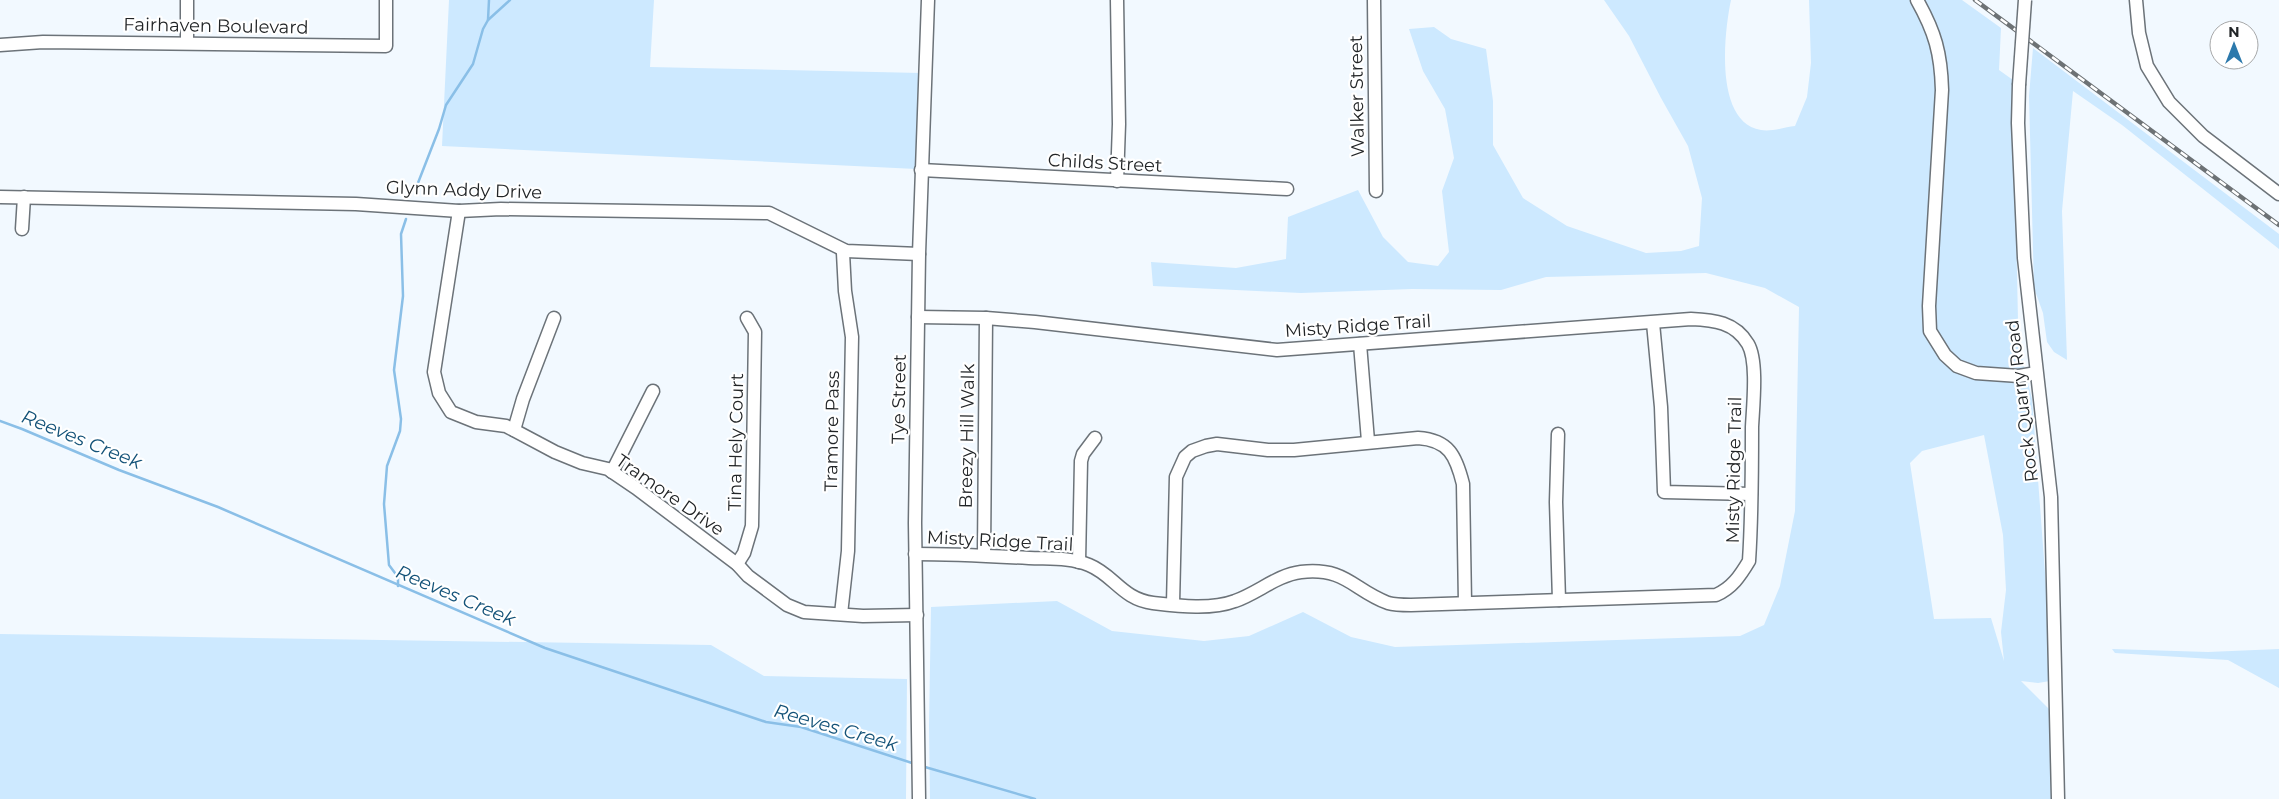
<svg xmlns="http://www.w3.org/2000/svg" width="2279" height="799" font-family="Montserrat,sans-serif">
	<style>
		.green { fill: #cde9ff; fill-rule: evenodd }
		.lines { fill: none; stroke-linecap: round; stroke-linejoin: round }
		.stream { stroke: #8abfe7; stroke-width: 2.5 }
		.minor-casing { stroke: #6c7379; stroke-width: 15 }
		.minor { stroke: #fff; stroke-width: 12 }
		.rail-casing { stroke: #6d7275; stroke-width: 4.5 }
		.rail { stroke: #fff; stroke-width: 2.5; stroke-dasharray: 8; stroke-linecap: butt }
		.minor-bridge-casing { stroke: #6c7379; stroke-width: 15; stroke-linecap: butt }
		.minor-bridge { stroke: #fff; stroke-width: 12 }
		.labels { text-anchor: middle; stroke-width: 4.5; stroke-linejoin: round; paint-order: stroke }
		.street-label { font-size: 18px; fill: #222527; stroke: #fff }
		.water-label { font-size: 19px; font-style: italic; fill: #135278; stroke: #fff }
	</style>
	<rect width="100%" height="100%" fill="#f2f9ff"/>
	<g class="green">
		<path d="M449,0H654L650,67L921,73L916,169L442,146Z"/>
		<path d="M1604,0H1731C1724,33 1714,122 1761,130C1771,132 1785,127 1795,126L1807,97L1811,63L1809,0H1962L2001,28L1999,70L2013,80L2018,321L2021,354L2032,399L2051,653L2050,681L2038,683L2021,681L2050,710L2052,799H930L929,725L931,607L1057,601L1112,631L1204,641L1249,636L1303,612L1351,637L1395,647L1740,636L1764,625L1780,586L1795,511L1799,307L1765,288L1706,273L1546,277L1501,290L1412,289L1301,293L1153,286L1151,262L1236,268L1286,259L1288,217L1358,190L1383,237L1408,262L1438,266L1449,252L1442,191L1454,158L1445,109L1423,71L1409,29L1434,27L1451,39L1486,49L1493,101V145L1523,198L1567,226L1646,253L1681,251L1699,246L1702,198L1688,146L1661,98L1629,36ZM1984,435L2003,535L2006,590L2001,632L2004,661L1991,618L1934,619L1910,463L1922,451Z"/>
		<path d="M2033,48L2279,234V249L2122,125L2073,91L2062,211L2067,360L2054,352L2047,342L2043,313L2034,288L2029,96Z"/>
		<path d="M0,634L711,645L764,676L907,679L906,799H0Z"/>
		<path d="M2112,649L2208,652L2279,649V688L2228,660L2115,653Z"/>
	</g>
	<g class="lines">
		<g class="stream">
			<path d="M488,20L489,0"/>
			<path d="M416,188L439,129L446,105L473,64L483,29L488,20L510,0"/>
			<path d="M0,421L22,429L119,470L218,507L545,648L766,722L801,727L912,763"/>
			<path d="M398,586V577L389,565L384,504L387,466L400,431L401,419L394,370L403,296L401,234L406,219"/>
			<path d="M925,767L1035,799"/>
		</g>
		<g class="minor-casing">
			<g id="minor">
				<path d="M1374,0L1376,191"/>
				<path d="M1917,0C1935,32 1941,53 1942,90L1929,306L1930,331L1945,355L1957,366L1976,373L2019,376L2036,373"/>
				<path d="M2136,0L2139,33L2147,66L2169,102L2203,136L2279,194"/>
				<path d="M187,43V0"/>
				<path d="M0,45L43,42L386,46V0"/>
				<path d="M2019,85L2018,123L2024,258L2051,497L2058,799"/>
				<path d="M921,170L1287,189"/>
				<path d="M1117,181L1119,124L1117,0"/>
				<path d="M0,197L356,204L459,211L501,209L769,213L846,251L919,254"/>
				<path d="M459,211L434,372L439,393L451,412L476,422L506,426L555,452L582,463L608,469L636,488L737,564L748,576L787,605L804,612L863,616L917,615"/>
				<path d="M22,229L24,197"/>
				<path d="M1653,323L1661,407L1664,492L1751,494"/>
				<path d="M1360,344L1368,441"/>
				<path d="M514,430L523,399L554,318"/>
				<path d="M1558,434L1556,502L1559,600"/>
				<path d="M612,472L653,391"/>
				<path d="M915,554C953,554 991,556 1029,558C1049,559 1070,557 1089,565C1114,575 1122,599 1153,603C1179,606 1211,610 1235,601C1258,593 1277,575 1301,572C1346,567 1353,590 1388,603C1395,605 1404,605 1411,605L1716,595C1732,588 1740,576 1749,561C1752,516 1752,472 1752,427C1753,406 1758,361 1748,344C1735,322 1714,320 1691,319L1277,350L1035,322L986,318L918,317"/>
				<path d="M984,554L986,318"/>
				<path d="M1079,562L1081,461L1083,454L1095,438"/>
				<path d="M737,564L744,553L752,526L755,332L747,318"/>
				<path d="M1173,604L1176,477L1185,457L1192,451L1206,446L1217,444L1268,450H1294L1418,438C1449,440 1456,456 1463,484L1465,603"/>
				<path d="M841,614L848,551L852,337L845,291L843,253L846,251"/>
				<path d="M919,799L915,523L919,254L928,0"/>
			</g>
		</g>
		<use href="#minor" class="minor"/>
		<g class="rail-casing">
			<path id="rail" d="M1975,0L2279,225"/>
		</g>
		<use href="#rail" class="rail"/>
		<g class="minor-bridge-casing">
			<path id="minor-bridge" d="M2019,85L2025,0"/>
		</g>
		<use href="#minor-bridge" class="minor-bridge"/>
	</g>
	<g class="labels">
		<g class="street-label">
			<text transform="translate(216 26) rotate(1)" y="6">Fairhaven Boulevard</text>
			<text transform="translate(1357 96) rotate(-91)" y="6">Walker Street</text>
			<text transform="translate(1105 163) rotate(3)" y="6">Childs Street</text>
			<text transform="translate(464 190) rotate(2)" y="6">Glynn Addy Drive</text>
			<text transform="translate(1358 326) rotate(-4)" y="6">Misty Ridge Trail</text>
			<text transform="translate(899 399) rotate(-89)" y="6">Tye Street</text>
			<text transform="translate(2022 401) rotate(-97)" y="6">Rock Quarry Road</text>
			<text transform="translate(832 431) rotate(-89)" y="6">Tramore Pass</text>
			<text transform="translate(967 436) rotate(-89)" y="6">Breezy Hill Walk</text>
			<text transform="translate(736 442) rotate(-89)" y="6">Tina Hely Court</text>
			<text transform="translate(1734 470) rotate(-89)" y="6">Misty Ridge Trail</text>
			<text transform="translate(670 495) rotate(35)" y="6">Tramore Drive</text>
			<text transform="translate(1000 541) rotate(3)" y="6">Misty Ridge Trail</text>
		</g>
		<g class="water-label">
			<text transform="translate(82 439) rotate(22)" y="7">Reeves Creek</text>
			<text transform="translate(456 595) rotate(23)" y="7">Reeves Creek</text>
			<text transform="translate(836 727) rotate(16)" y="7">Reeves Creek</text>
		</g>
	</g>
	<g transform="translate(2234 45)"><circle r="24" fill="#ffffff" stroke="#a7a8a9"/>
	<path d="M0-4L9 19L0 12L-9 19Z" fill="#2c79ac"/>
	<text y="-8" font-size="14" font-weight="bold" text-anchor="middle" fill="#222527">N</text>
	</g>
</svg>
